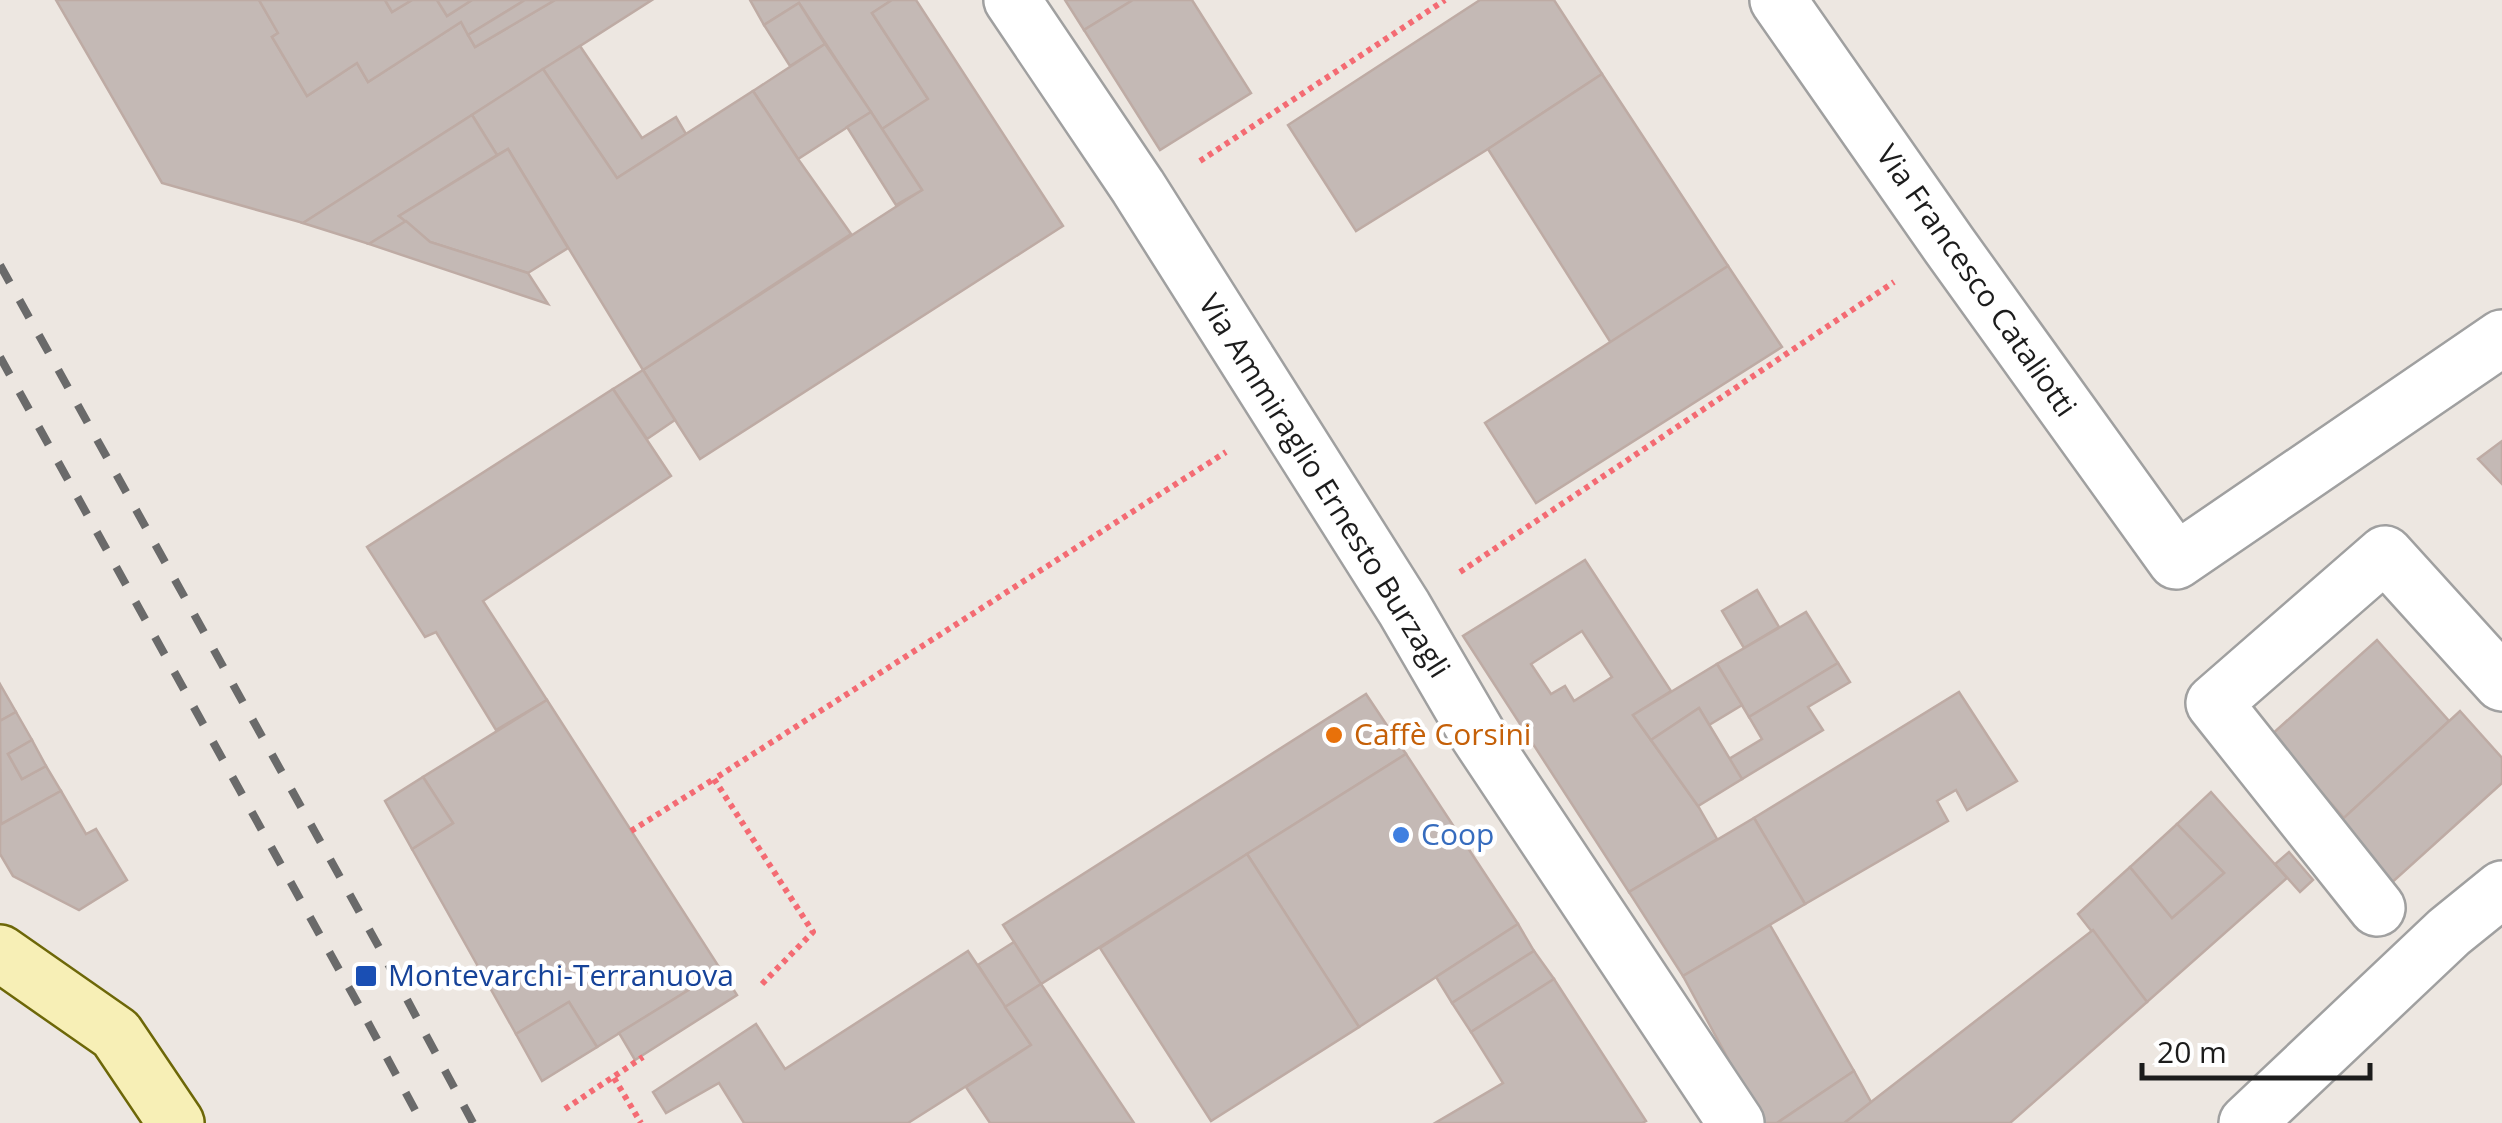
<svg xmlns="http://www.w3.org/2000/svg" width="2502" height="1123" font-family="'Open Sans',sans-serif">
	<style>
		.building { fill: #c4b9b5; stroke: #beaba4; stroke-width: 2.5; fill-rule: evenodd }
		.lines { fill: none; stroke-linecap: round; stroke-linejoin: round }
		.street-casing { stroke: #a0a0a0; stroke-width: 60 }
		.secondary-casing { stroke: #6d6708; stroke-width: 60 }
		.path { stroke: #f46b73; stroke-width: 6; stroke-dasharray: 5 5; stroke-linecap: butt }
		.street { stroke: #fff; stroke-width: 55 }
		.secondary { stroke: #f7efb6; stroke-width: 55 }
		.rail { stroke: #6a6a6a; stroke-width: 8; stroke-dasharray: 20 20; stroke-linecap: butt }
		.food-dot { fill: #e8710a; stroke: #fff; stroke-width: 4 }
		.shop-dot { fill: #3f7fe0; stroke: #fff; stroke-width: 4 }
		.transit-dot { fill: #1a4fb4; stroke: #fff; stroke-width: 4 }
		.labels { text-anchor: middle; stroke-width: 9; stroke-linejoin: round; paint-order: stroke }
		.street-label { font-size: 30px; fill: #1c1c1c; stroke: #fff }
		.food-label { font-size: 30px; fill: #c56008; stroke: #fff; text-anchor: start }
		.shop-label { font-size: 30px; fill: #366cbe; stroke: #fff; text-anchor: start }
		.transit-label { font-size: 30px; fill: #164399; stroke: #fff; text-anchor: start }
	</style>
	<rect width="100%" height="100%" fill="#ede7e1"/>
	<g class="building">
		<path d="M56,0H259L278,33L272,37L307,96L357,63L368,82L461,22L475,47L555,0H652L303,223L162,183Z"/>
		<path d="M259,0H385L392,12L412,0H437L447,16L472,0H525L468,35L461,22L368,82L357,63L307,96L272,37L278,33Z"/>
		<path d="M385,0H412L392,12Z"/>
		<path d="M437,0H472L447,16Z"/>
		<path d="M525,0H555L475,47L468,35Z"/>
		<path d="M750,0H892L872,13L928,99L882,129L799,3L764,25Z"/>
		<path d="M892,0H916L1063,226L700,459L643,370L922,190L882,129L928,99L872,13Z"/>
		<path d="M1065,0H1133L1084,30Z"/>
		<path d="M1133,0H1192L1251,93L1160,150L1084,30Z"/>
		<path d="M1480,0H1554L1602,74L1488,149L1356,231L1288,125Z"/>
		<path d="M799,3L825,44L790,66L764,25Z"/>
		<path d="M825,44L871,112L798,159L753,91Z"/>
		<path d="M580,46L642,138L676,117L686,134L617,178L543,69Z"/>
		<path d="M543,69L617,178L753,91L798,159L851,234L643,370L508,149L497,155L472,115Z"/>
		<path d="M1602,74L1728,266L1611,343L1488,149Z"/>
		<path d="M871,112L922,190L896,205L847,127Z"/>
		<path d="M472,115L497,155L399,216L406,221L369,244L303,223Z"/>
		<path d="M508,149L568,248L528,273L430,242L399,216Z"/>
		<path d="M406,221L430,242L528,273L548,304L369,244Z"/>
		<path d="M1728,266L1782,347L1536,503L1485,423Z"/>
		<path d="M643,370L675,420L647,439L613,389Z"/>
		<path d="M613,389L671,476L483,601L547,700L496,730L436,632L425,637L367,547Z"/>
		<path d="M2502,441V484L2478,459Z"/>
		<path d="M1585,560L1671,691L1633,715L1698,806L1717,839L1629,892L1463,636ZM1582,631L1612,677L1574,701L1565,686L1551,694L1531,664Z"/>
		<path d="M1757,590L1779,627L1744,648L1722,611Z"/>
		<path d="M1806,612L1838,663L1749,717L1717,664Z"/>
		<path d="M2377,640L2449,721L2344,818L2271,735Z"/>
		<path d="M1838,663L1850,682L1808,707L1823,730L1742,779L1729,759L1762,739L1749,717Z"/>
		<path d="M1717,664L1742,705L1709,725L1699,708L1651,740L1633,715Z"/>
		<path d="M0,684L16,712L0,721Z"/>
		<path d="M1959,692L2017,781L1967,810L1956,790L1937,801L1948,821L1805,904L1754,818Z"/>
		<path d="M1366,694L1406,754L1041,984L1003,925Z"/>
		<path d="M547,700L721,970L597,1047L569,1002L516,1034L412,849L453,823L423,777Z"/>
		<path d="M1699,708L1742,779L1698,806L1651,740Z"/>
		<path d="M2460,711L2502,758V783L2388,886L2335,826Z"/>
		<path d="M16,712L32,740L8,754L22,779L46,766L61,791L1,824L0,721Z"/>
		<path d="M32,740L46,766L22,779L8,754Z"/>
		<path d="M1406,754L1518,924L1359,1027L1247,854Z"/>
		<path d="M423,777L453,823L412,849L385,801Z"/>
		<path d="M61,791L86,834L96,829L127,880L79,910L13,876L0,854V825Z"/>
		<path d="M2211,792L2287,878L2147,1002L2078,914L2130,867L2172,918L2224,873L2177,824Z"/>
		<path d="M1754,818L1805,904L1683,976L1629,892Z"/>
		<path d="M2177,824L2224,873L2172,918L2130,867Z"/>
		<path d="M2289,852L2313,880L2300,892L2275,864Z"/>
		<path d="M1247,854L1359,1027L1211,1121L1100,948Z"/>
		<path d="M1518,924L1534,951L1452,1003L1436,977Z"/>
		<path d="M1770,925L1854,1071L1777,1123H1763L1683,976Z"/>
		<path d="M2093,930L2147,1002L2010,1123H1844Z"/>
		<path d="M1014,942L1041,984L1005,1007L978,965Z"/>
		<path d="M968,951L1031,1045L908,1123H744L719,1083L666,1113L653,1092L756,1024L785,1069Z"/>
		<path d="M1534,951L1554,979L1471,1032L1452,1003Z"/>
		<path d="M721,970L737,995L635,1060L619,1033Z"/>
		<path d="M1554,979L1646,1121L1642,1123H1435L1503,1083L1471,1032Z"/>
		<path d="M1041,984L1134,1123H990L966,1087L1031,1045L1005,1007Z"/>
		<path d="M569,1002L597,1047L542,1081L516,1034Z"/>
		<path d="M1854,1071L1871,1102L1844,1123H1777Z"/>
	</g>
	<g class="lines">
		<g class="street-casing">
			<g id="street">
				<path d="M1012,0L1138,187L1404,608L1478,735L1736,1123"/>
				<path d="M1778,0L1949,245L2176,561L2502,338"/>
				<path d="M2377,908L2214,703L2385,554L2502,683"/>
				<path d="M2247,1123L2449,932L2502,889"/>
			</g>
		</g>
		<g class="secondary-casing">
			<path id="secondary" d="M0,953L116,1034L176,1123"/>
		</g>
		<g class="path">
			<path d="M1200,161L1445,0"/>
			<path d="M1460,572L1894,282"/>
			<path d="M631,831L714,779"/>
			<path d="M762,984L813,932L714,779L1226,452"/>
			<path d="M614,1078L641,1123"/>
			<path d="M565,1109L643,1057"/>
		</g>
		<use href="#street" class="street"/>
		<use href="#secondary" class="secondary"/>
		<g class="rail">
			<path d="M0,265L380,949L473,1123"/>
			<path d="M0,357L357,1002L422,1123"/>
		</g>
	</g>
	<circle class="food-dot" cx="1334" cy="735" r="10"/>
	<circle class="shop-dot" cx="1401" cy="835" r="10"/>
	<rect class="transit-dot" x="354" y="964" width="24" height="24" rx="5"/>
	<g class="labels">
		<g class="street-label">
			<text transform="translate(1976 281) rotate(55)" y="10">Via Francesco Cataliotti</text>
			<text transform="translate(1324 486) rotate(58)" y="10">Via Ammiraglio Ernesto Burzagli</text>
		</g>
		<g class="food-label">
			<text x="1354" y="745">Caffè Corsini</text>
		</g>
		<g class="shop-label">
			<text x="1421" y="845">Coop</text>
		</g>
		<g class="transit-label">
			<text x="388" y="986">Montevarchi-Terranuova</text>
		</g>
	</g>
	<path d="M2142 1063v15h228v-15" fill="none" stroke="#1c1c1c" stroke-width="5"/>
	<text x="2157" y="1063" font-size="30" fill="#1c1c1c" stroke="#ffffff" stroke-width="8" paint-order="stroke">20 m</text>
</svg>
